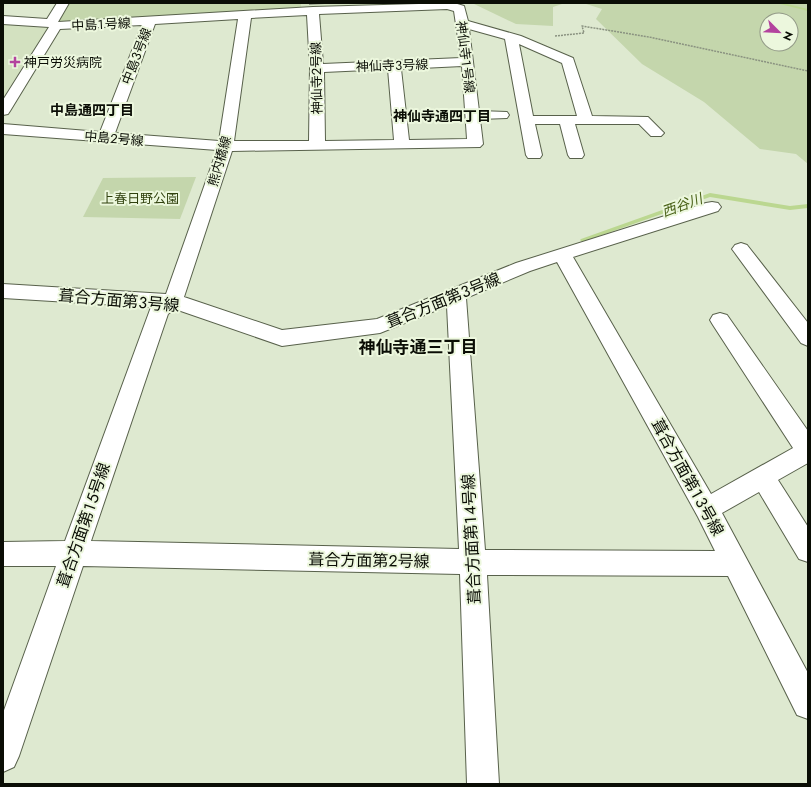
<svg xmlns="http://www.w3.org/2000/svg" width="811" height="787" font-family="Jost,'Noto Sans JP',sans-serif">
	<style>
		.built { fill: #d3e1c0 }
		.green { fill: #c4d6ac; fill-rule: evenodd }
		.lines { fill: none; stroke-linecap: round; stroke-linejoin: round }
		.stream { fill: #bbd790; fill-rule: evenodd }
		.minor-casing { stroke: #58614b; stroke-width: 2 }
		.path { stroke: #8a9280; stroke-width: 1.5; stroke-dasharray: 2 1; stroke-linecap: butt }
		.minor { fill: #fff; fill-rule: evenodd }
		.wall { fill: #929b86 }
		.poi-dot { fill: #b3439e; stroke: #ecf7dd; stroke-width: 1.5 }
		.labels { text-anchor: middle; stroke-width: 4; stroke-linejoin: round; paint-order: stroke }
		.far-street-label { font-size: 13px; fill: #0a0d05; stroke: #ecf7dd }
		.far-poi-label { font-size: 13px; fill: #0a0d05; stroke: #ecf7dd; text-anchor: start }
		.far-park-label { font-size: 13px; fill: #30410e; stroke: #ecf7dd }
		.far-neighbourhood-label { font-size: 14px; font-weight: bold; fill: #0a0d05; stroke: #ecf7dd }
		.far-water-label { font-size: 14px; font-style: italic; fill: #475f15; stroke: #ecf7dd }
		.street-label { font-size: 16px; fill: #0a0d05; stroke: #ecf7dd }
		.neighbourhood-label { font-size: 17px; font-weight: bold; fill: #0a0d05; stroke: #ecf7dd }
	</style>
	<rect width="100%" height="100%" fill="#dee9d0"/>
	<g class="built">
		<path d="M301,3H433L301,9Z"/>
		<path d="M3,23L49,26L3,98Z"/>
	</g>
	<g class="green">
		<path d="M68,3H301V9L54,22L66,10Z"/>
		<path d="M472,3H565L553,7V26L516,24Z"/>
		<path d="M583,3H808V164L796,154L760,149L704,102L642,64L596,19L602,9ZM767,20H791V44H767Z"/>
		<path d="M196,177L180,219L83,217L103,178Z"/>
	</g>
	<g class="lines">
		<g class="stream">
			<path d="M776,3H783L808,9V11Z"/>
			<path d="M710,193L790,206L808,204V208L790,210L710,197L585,241H581L580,240L581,239Z"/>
		</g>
		<g class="minor-casing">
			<g id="minor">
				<path d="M57,3H69L58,22L313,7L454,3L464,6L468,21L521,36L573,58L592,116L648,117L664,133L661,136H651L639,124H575L584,155L582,158H570L568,155L560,124H535L542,155L540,158H528L526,155L505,39L469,29L479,111L507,112L509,115L507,118L480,119L483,144L480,147L232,151L184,297L282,330L377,319L516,263L706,203L712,202L718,203L721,207L718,211L573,257L711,494L793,448L713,325L710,320L713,315L720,313L727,315L808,431V463L778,480L808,527V562L799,559L759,492L722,513L808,673V719L797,715L728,576L487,575L499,784H467L460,574L83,566L19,756L14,767L3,772V713L56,566H3V542L65,541L151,307L3,298V284L166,294L217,150L3,134V124L100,132L142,25L60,29L10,111L8,114L3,115V100L49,27L3,24V16L47,19ZM447,9L454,11L461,58L323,64L319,14ZM307,15L310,68L309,141H234L251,18ZM238,19L219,141L115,133L155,24ZM519,44L562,63L577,116H533ZM462,66L467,139L409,140L401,69ZM388,69L394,140L325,141L324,72ZM557,262L698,517L715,551L485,550L466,298L530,271ZM447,306L459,549L91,541L168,314L175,309L282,346L380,333Z"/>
				<path d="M741,243L747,245L808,323V346L801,343L735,253L732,249L735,245Z"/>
			</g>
		</g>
		<path class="path" d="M555,36L584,33L582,26L649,37L808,71"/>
		<use href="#minor" class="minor"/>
	</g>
	<path class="wall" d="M309,3H340L309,5Z"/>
	<path class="poi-dot" d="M13 56h4v4h4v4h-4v4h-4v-4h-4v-4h4z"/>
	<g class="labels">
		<g class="far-street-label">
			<text transform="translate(101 24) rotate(-3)" y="5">中島１号線</text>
			<text transform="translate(136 56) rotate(-69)" y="5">中島３号線</text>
			<text transform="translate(466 57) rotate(83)" y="5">神仙寺１号線</text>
			<text transform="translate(392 65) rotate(-2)" y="5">神仙寺３号線</text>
			<text transform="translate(316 78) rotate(-91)" y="5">神仙寺２号線</text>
			<text transform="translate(114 138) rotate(5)" y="5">中島２号線</text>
			<text transform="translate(219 161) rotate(-74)" y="5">熊内橋線</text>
		</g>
		<g class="far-poi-label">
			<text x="24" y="67">神戸労災病院</text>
		</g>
		<g class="far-park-label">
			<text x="140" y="203">上春日野公園</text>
		</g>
		<g class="far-neighbourhood-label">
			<text x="92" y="115">中島通四丁目</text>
			<text x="442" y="121">神仙寺通四丁目</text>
		</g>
		<g class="far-water-label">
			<text transform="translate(682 205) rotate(-20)" y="5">西谷川</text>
		</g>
		<g class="street-label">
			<text transform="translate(119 300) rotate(5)" y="6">葺合方面第３号線</text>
			<text transform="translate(443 300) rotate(-22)" y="6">葺合方面第３号線</text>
			<text transform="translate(688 477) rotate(61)" y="6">葺合方面第１３号線</text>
			<text transform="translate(83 525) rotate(-71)" y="6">葺合方面第１５号線</text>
			<text transform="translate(471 539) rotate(-93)" y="6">葺合方面第１４号線</text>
			<text transform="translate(369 560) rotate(1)" y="6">葺合方面第２号線</text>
		</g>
		<g class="neighbourhood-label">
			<text x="418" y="353">神仙寺通三丁目</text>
		</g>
	</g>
	<rect width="811" height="787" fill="none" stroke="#0a0d05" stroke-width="8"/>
	<g transform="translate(779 32) rotate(114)"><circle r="19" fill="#ecf7dd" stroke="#929987"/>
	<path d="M0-3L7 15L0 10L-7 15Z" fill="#b3439e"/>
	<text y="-6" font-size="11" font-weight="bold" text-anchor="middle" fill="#0a0d05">N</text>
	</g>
</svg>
